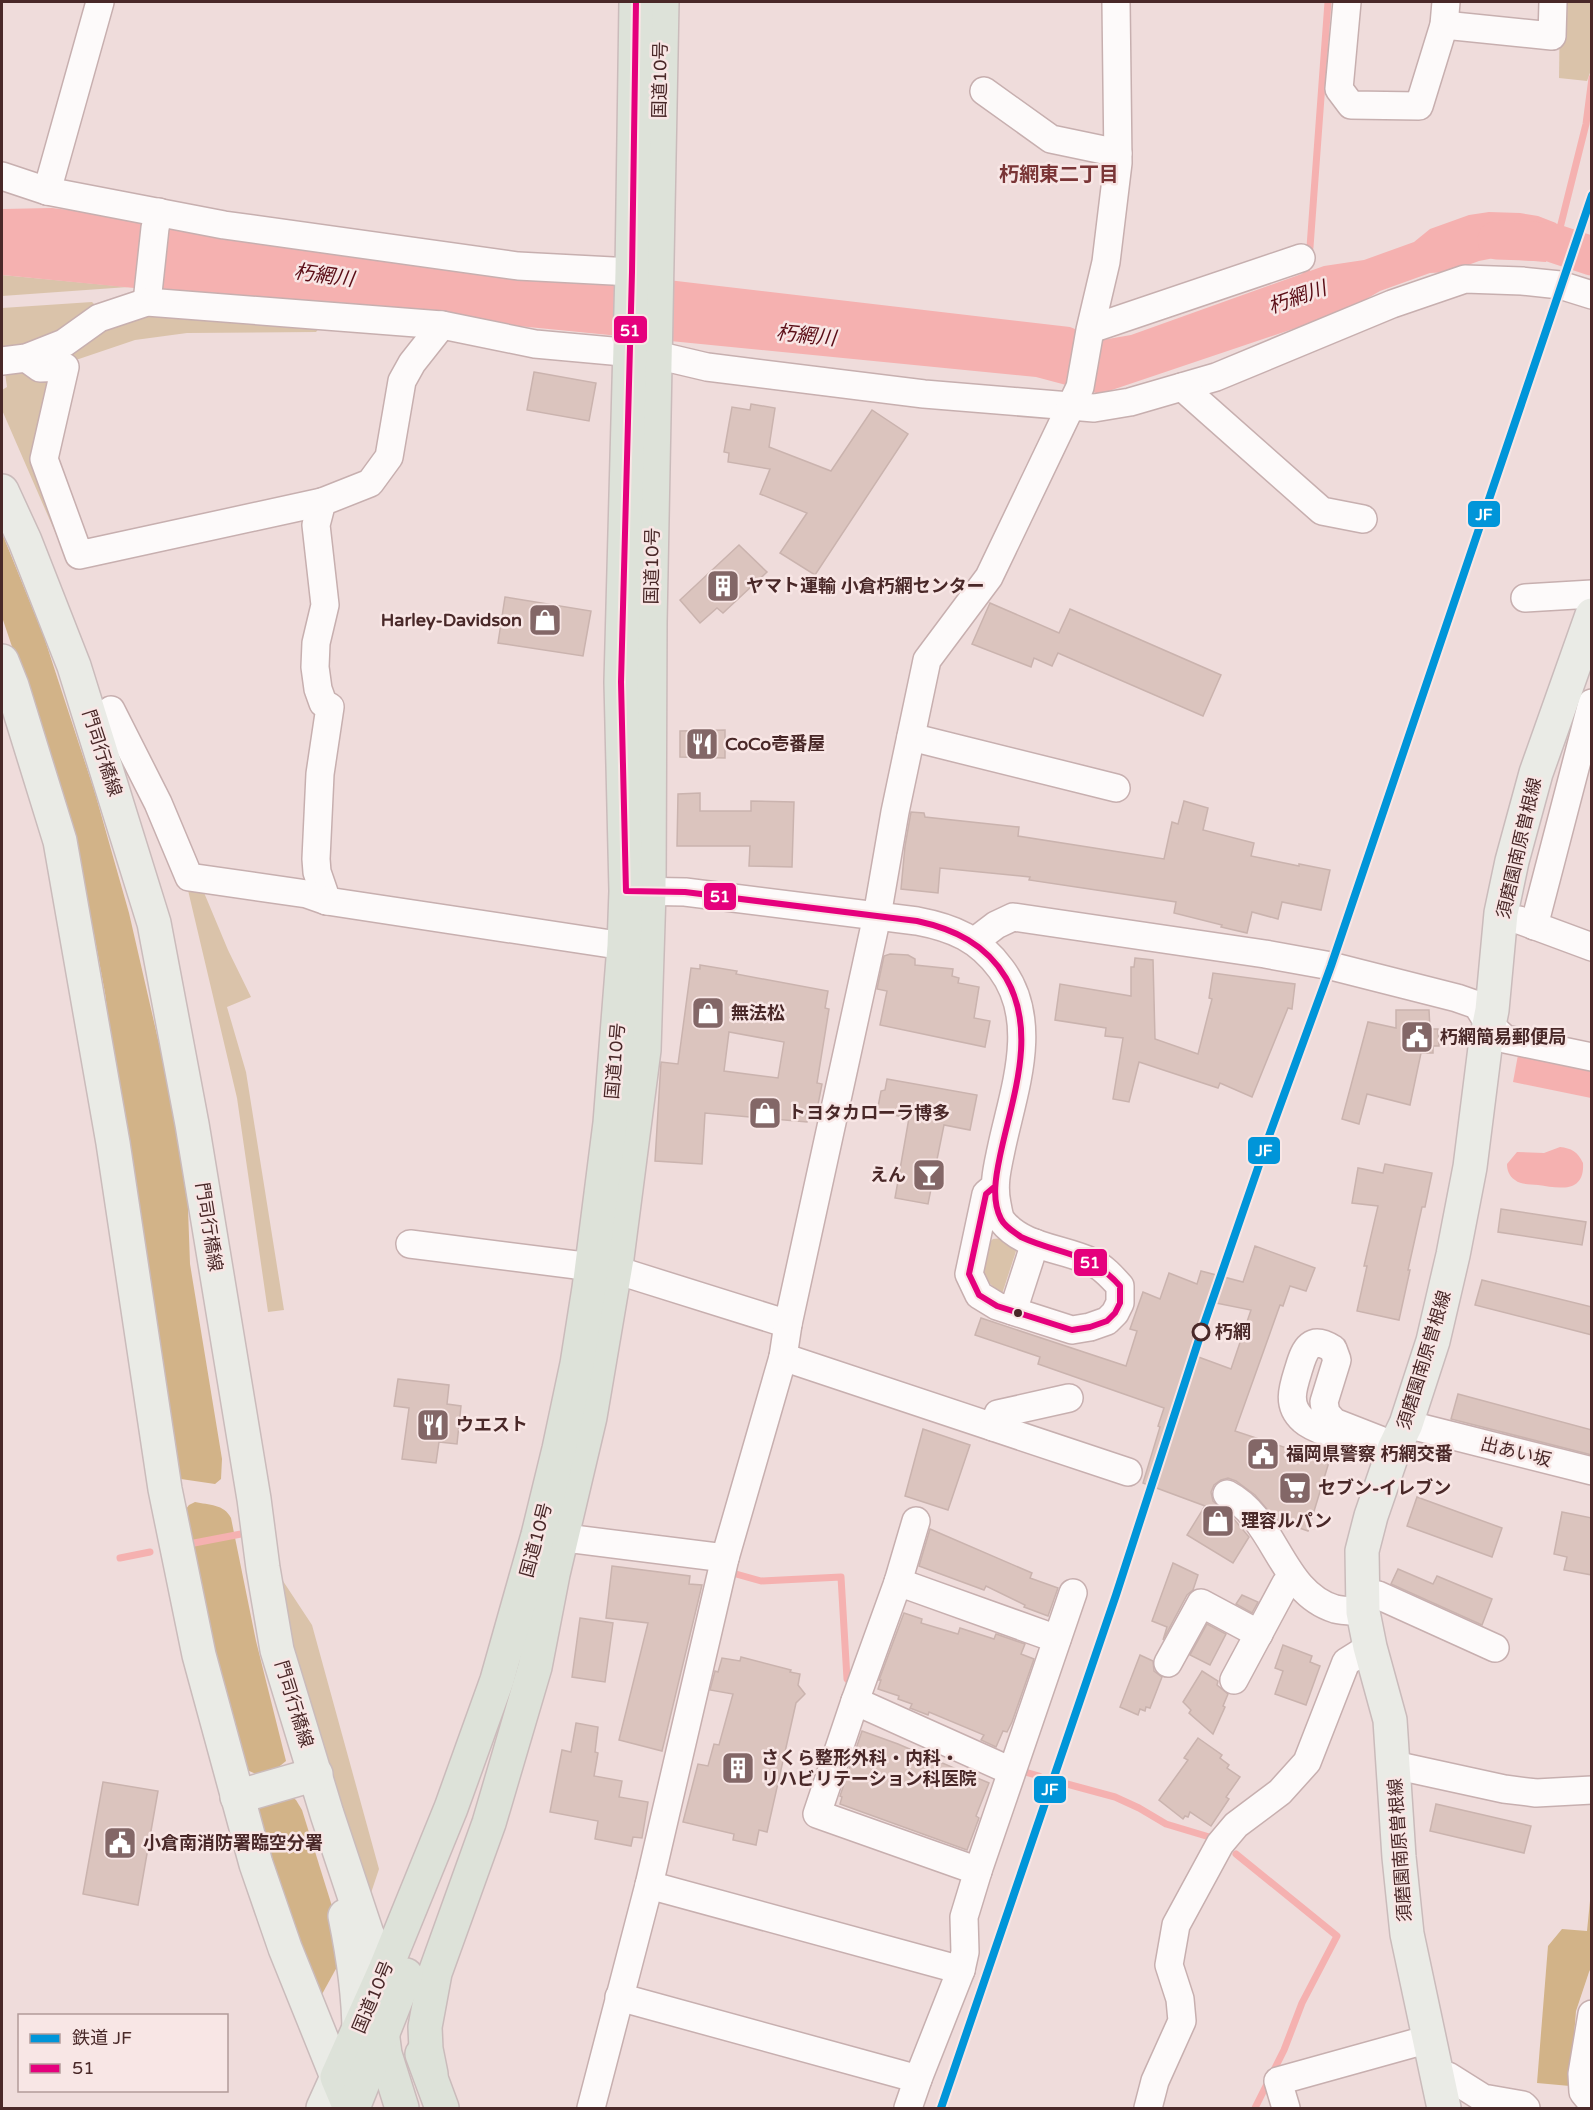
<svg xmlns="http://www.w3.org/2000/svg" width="1593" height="2110" font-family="'Varela Round','Noto Sans JP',sans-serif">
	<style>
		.green { fill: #dac3aa }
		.forest { fill: #d2b388 }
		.water { fill: #f5b1b0 }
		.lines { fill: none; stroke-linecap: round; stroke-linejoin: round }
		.stream { stroke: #f5b1b0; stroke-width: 7 }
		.river { stroke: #f5b1b0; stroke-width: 39 }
		.building { fill: #dbc4be; stroke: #cab3ae; stroke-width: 1.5; fill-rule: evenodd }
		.minor-casing { stroke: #c7afaf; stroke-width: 30 }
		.major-casing { stroke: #cabbbb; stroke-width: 36 }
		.highway-casing { stroke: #cabbbb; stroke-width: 36 }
		.minor { stroke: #fdfafa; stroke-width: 27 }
		.major { stroke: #eaebe6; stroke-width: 33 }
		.highway { stroke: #dde2d9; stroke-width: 33 }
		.bus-1-casing { stroke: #f8e6e5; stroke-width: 10 }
		.bus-1 { stroke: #e5007d; stroke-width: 6 }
		.rail-1-casing { stroke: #f8e6e5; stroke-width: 12 }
		.rail-1 { stroke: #0095d9; stroke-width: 8 }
		.bus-dot { fill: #492828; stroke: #f8e6e5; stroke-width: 2 }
		.stop-dot { fill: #f8e6e5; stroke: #492828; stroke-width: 3 }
		.labels { text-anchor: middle; stroke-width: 5; stroke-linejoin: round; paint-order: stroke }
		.street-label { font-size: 18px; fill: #492828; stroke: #f8e6e5 }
		.poi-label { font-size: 18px; font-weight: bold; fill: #492828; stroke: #f8e6e5; text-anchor: start }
		.stop-label { font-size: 18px; font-weight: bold; fill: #492828; stroke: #f8e6e5; text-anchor: start }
		.neighbourhood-label { font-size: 20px; font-weight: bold; fill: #7a3536; stroke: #f8e6e5 }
		.water-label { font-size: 20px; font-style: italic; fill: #5a0c15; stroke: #f8e6e5 }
		.line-badge { stroke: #f8e6e5; stroke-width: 2 }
		.badge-label { font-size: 16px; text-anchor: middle; font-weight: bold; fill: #fff }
	</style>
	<rect width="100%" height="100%" fill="#efdcdb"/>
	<g class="green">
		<path d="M1560,2H1591V70L1587,81L1559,78Z"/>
		<path d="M2,275L128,287L2,296Z"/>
		<path d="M92,302L96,306C70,329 37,346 2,347V308Z"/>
		<path d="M154,314L324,322L316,332L187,333L135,340L70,362H40L107,328Z"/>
		<path d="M62,370L40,459L70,561L68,562L2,410V390L7,387L5,373Z"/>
		<path d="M156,811L200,883L228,950L251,997L227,1007L246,1072L284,1310L268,1312L237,1098L187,886H177Z"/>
		<path d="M1003,1238L1019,1242L1002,1294C982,1279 981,1272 984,1247L993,1239Z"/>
		<path d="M281,1578L312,1625L379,1869L369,1899C336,1794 297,1688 281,1578Z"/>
	</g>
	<g class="forest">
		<path d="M2,533L44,637L95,793L129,913L160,1048L187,1181L190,1264L222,1459L221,1479L215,1484L181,1479L177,1476L122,1122L105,993L94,934L78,860L34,712L2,617Z"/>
		<path d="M195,1502C209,1505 224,1504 231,1518L256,1641L286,1761L275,1770L258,1775L247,1770L240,1763L183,1513L189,1505Z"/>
		<path d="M288,1794L296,1800L302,1810L336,1919L343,1956L321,1996L277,1885L257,1811L260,1802Z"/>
		<path d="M1591,1891V1968L1589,1972L1576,2011L1570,2086L1537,2083L1548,1946L1562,1929L1587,1931Z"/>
	</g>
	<g class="water">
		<path d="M52,208L1070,327L1102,340L1131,335L1324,266L1364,260L1414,242L1430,229L1469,215L1489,212L1520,213L1538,216L1556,223L1546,262L1494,258L1479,261L1449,272L1430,273L1380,291L1346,311L1100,394L1036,377L2,275V209Z"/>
		<path d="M1518,1055L1591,1070V1098L1513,1082Z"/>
		<path d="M1560,1147C1571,1148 1578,1152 1583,1163C1585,1194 1558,1188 1538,1185C1530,1184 1521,1185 1515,1180C1509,1176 1507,1170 1507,1164L1517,1152L1544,1153Z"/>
	</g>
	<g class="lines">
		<g class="stream">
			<path d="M1556,244L1586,124L1592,78"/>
			<path d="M1305,280L1310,247L1328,2"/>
			<path d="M189,1544L241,1534"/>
			<path d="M120,1558L150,1552"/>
			<path d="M736,1574L761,1581L841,1577L847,1679L850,1682"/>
			<path d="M1025,1772L1039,1776"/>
			<path d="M1067,1784L1115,1797L1139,1808L1166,1824L1216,1839"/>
			<path d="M1236,1854L1337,1936L1302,2003L1284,2050L1255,2108"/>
		</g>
		<path class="river" d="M1497,240L1550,242L1592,256"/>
	</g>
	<g class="building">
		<path d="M534,372L596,383L589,421L527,410Z"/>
		<path d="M751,404L775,408L769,447L831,471L872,410L908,434L815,575L780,553L807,513L760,494L770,469L728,462L729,453L724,452L732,407L750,410Z"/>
		<path d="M739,545L767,572L723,613L717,608L700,623L680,600Z"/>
		<path d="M505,597L591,611L583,656L498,643Z"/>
		<path d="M990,603L1059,633L1070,609L1221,675L1203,716L1058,653L1052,666L1034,658L1031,667L972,644Z"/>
		<path d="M725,730V758L680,757V731Z"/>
		<path d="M700,793V811H751V801L794,802L792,867L749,866L750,846H677L678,794Z"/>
		<path d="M1184,801L1208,808L1203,830L1254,843L1251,856L1299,866V864L1330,870L1321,910L1282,902L1278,919L1252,912L1247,933L1221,927L1222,925L1174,913L1176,902L1029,880L1030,877L940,868L938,893L901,889L905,846L911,812L924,813L925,817L1019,827L1018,836L1164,859L1172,822L1178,824Z"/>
		<path d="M890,954L908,955L915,959V965L953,969L952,976L959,978L958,983L979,987L974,1018L990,1021L985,1047L880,1025L887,991L877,989L884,956Z"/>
		<path d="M1135,958L1153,960L1155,1039L1198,1054L1212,999L1209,998L1213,973L1295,984L1292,1009L1288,1008L1252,1097L1220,1083L1218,1088L1139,1062L1129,1102L1113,1099L1123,1038L1105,1036L1106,1028L1055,1020L1060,984L1131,996V967H1134Z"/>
		<path d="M700,965L737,971L736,974L828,991L825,1008L829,1009L817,1083L822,1084L816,1115L809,1114L807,1122L705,1113L702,1164L655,1161L661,1062L678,1064L691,968L700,969ZM729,1032L784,1042L778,1078L724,1071Z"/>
		<path d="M1396,1010H1429L1430,1029H1438L1439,1046H1433V1053H1421L1410,1105L1367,1094L1359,1124L1342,1119L1368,1022L1396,1028Z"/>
		<path d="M887,1079L977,1095L970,1130L944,1125L928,1204L895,1198L909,1118L877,1112L881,1091L885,1090Z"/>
		<path d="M1385,1164L1432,1173L1425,1207H1422L1408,1270H1410L1399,1320L1357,1311L1367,1266H1364L1378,1206L1352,1203L1358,1168L1383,1173Z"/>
		<path d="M1501,1209L1586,1222L1582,1245L1498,1232Z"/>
		<path d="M1255,1246L1315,1268L1306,1291L1290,1286L1283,1306L1280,1305L1235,1431L1329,1462L1308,1531L1276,1520L1255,1495L1236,1481L1228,1478L1221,1480L1214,1485L1211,1492L1213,1501L1233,1518L1249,1537L1233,1563L1187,1535L1205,1506L1143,1483L1160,1427L1158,1426L1164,1408L1038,1364L1040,1357L975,1335L981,1318L1126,1366L1137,1331L1130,1329L1143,1292L1160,1299L1169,1273L1197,1284L1201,1271L1243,1282ZM1211,1302L1251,1310L1231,1369L1193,1355Z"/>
		<path d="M1482,1280L1592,1307V1335L1475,1305Z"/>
		<path d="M398,1379L449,1385L447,1404L461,1406L457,1444L439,1442L436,1463L402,1459L409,1408L394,1406Z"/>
		<path d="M1458,1394L1592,1430V1455L1451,1419Z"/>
		<path d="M923,1429L970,1445L948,1510L905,1496Z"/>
		<path d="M1417,1497L1502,1528L1492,1557L1407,1526Z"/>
		<path d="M1562,1512L1592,1518V1575L1564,1570L1567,1557L1554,1554Z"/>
		<path d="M930,1529L1032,1573L1030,1578L1058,1588L1048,1616L1024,1607L1025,1605L986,1586L984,1590L919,1566Z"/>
		<path d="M1173,1563L1198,1575L1193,1590L1187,1595L1163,1640L1167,1627L1152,1621Z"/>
		<path d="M612,1566L690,1576L689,1584L702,1585L662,1751L619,1740L648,1623L606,1618Z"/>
		<path d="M1398,1569L1433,1584L1437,1576L1492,1599L1482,1625L1391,1584Z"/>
		<path d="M1242,1595L1258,1602L1252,1613L1236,1604Z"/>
		<path d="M904,1613L922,1619L921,1623L958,1634L960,1628L994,1639L996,1634L1025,1644L1021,1654L1034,1659L1012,1722L1007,1732L1003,1731L996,1747L981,1740L984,1735L929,1712L928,1715L910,1708L912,1704L898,1699L899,1696L878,1689L881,1680H879Z"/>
		<path d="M580,1618L613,1623L605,1682L572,1677Z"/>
		<path d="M1207,1624L1226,1634L1210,1665L1190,1655Z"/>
		<path d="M1283,1645L1312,1656L1310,1662L1320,1666L1306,1705L1275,1694L1283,1671L1275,1668Z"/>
		<path d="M1140,1655L1153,1661L1154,1671L1162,1677L1150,1708L1146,1707L1145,1711L1140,1709L1138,1715L1120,1707Z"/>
		<path d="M741,1657L791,1670L790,1672L800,1674L798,1685L805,1694L796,1703L767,1832L759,1830L756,1845L733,1840L734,1834L683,1822L698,1764L708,1766L714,1744L719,1745L733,1694L710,1690L715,1671L718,1672L722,1658L740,1661Z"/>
		<path d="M1202,1671L1218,1681L1217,1685L1228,1694L1223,1706L1225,1707L1213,1734L1189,1713L1191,1710L1183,1702Z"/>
		<path d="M576,1723L598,1727L595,1752L598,1753L594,1776L622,1781L619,1797L648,1802L642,1838L633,1837L631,1846L595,1839L598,1821L550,1812L562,1750L571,1752Z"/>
		<path d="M862,1731L898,1744L989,1783L976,1816L979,1818L967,1850L840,1804L842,1797L840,1796Z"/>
		<path d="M1198,1738L1222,1755L1220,1758L1229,1765L1227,1768L1240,1777L1226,1797L1229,1799L1211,1826L1190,1812L1188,1817L1185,1816L1183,1819L1159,1800L1188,1760L1184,1758Z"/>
		<path d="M103,1782L158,1791L138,1905L83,1894Z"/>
		<path d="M1436,1804L1531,1826L1524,1853L1430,1831Z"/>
	</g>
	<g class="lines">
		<g class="minor-casing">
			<g id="minor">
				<path d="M1347,2L1339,89L1351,105L1419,106L1444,25L1446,2"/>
				<path d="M1444,25L1552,36L1553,2"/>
				<path d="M984,91L1051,139L1118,153"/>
				<path d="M2,176L47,191L224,225L518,266L632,272"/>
				<path d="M47,191L100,2"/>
				<path d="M147,302L155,228L159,212"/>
				<path d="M442,325L412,363L402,381L389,457L370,483L322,502L316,525L325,605L316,643L315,667L318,689L323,703L330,707L320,774L316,859L317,872L327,901L624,946"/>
				<path d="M1091,329L1301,258"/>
				<path d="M26,358L40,368L65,367L44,459L79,555L322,502"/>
				<path d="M2,361L26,358L64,343L99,318L147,302L442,325L535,344L656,355L707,367L924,394L1094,408L1130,402L1216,377L1392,304L1465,279L1522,281L1560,285L1592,295"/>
				<path d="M1182,387L1322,511L1363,519"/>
				<path d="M1525,598L1592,594"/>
				<path d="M111,710L158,803L189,877L307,894L327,901"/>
				<path d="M911,737L1116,788"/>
				<path d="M630,891L685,892L917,921C954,928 979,939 1001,969C1041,1022 1013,1092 1001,1150C997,1169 993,1185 997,1204C998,1209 999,1217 1002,1221C1023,1248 1063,1248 1092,1262C1103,1267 1112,1277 1120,1286V1303L1115,1313L1107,1321L1090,1327L1072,1330L997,1306L979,1295L969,1274L986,1194L993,1188"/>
				<path d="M1519,920L1592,947"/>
				<path d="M1534,926L1592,703"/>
				<path d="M975,941L996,925L1013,917L1265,954L1331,966L1457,998L1477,1005L1489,1024L1505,1039L1592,1057"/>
				<path d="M410,1244L616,1270L788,1324"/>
				<path d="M1013,1311L1035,1243"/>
				<path d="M783,1357L1128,1472"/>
				<path d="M1406,1424L1592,1471"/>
				<path d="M993,1427L998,1414L1069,1398"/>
				<path d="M1383,1445L1378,1448C1359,1442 1316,1432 1303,1420C1286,1405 1293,1387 1299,1368C1305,1348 1311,1335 1333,1349L1337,1360L1324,1402L1326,1413L1334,1422L1380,1440L1383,1445L1394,1449"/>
				<path d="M1227,1494C1277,1520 1280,1592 1335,1609C1344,1611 1354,1611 1363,1612"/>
				<path d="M542,1535L725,1558"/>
				<path d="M898,1582L916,1521"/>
				<path d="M1362,1591L1378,1595L1495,1648"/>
				<path d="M1168,1663L1201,1603L1259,1634"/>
				<path d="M1234,1680L1286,1583L1294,1579"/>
				<path d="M855,1701L898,1582L1057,1639"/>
				<path d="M1394,1765L1504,1789L1536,1793L1592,1790"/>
				<path d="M978,1871L817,1814L855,1701L1011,1771"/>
				<path d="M649,1885L961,1970"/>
				<path d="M619,1997L918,2079"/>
				<path d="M1592,2014L1582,2074L1583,2092L1592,2103"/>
				<path d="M1436,2074L1448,2076L1483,2098L1523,2105L1526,2108"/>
				<path d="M591,2108L649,1885L725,1558L783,1357L788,1324L877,916L895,812L927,660L989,577L1080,387L1090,330L1106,262L1118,163L1116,2"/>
				<path d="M908,2108L918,2079L961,1970L965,1952L964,1917L978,1871L1073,1593"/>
				<path d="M1148,2108L1155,2081L1182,2021L1180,1999L1169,1965L1176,1925L1220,1844L1236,1825L1280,1792L1307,1762L1346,1662L1370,1647"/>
				<path d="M1286,2108L1278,2081L1429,2039"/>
			</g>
		</g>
		<g class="major-casing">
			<g id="major">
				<path d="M2,491L25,541L74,666L154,923L192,1124L254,1499L263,1568L277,1650L327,1814L367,1934L385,1970"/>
				<path d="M2,661L12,686L60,841L113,1143L165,1489L199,1655L256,1864L285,1948L337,2077L323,2108"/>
				<path d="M237,1797L316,1774"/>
				<path d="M345,1916C353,1955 359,1994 359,2034"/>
				<path d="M1444,2108L1407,1934L1399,1857L1390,1720L1370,1647L1363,1612L1362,1551L1371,1516L1394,1449L1406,1424L1433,1341L1453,1255L1470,1167L1486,1040L1492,1010L1501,913L1512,861L1536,773L1592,615"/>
			</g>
		</g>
		<g class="highway-casing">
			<g id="highway">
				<path d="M382,2031L385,2054L402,2108"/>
				<path d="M422,2054L442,2108"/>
				<path d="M431,2074L426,2049L425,2027L435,1973L489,1823L535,1667L553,1574L590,1417L617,1258L644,1050L649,891L650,623L662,2"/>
				<path d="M350,2108L337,2077L385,1970L451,1808L497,1680L538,1535L559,1449L577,1364L589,1288L610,1123L624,946L626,891L621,682L632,272L636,2"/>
				<path d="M353,2108L406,1975"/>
			</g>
		</g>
		<use href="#minor" class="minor"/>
		<use href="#major" class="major"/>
		<use href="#highway" class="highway"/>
		<g class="bus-1-casing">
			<path id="bus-1" d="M636,2L632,272L621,682L626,891L685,892L917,921C954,929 986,944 1006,978C1038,1033 1012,1098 1000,1156C996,1175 991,1200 1001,1219C1005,1227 1014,1232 1021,1237C1060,1255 1089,1251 1120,1286V1303L1115,1313L1107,1321L1090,1327L1072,1330L997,1306L979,1295L969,1274L986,1194L993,1188"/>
		</g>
		<use href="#bus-1" class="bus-1"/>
		<g class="rail-1-casing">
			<path id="rail-1" d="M941,2108L1116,1595L1201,1333L1269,1136L1331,966L1592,195"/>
		</g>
		<use href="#rail-1" class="rail-1"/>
	</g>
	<defs>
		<g id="building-square" transform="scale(1.725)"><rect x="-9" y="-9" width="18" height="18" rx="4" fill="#836767" stroke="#f8e6e5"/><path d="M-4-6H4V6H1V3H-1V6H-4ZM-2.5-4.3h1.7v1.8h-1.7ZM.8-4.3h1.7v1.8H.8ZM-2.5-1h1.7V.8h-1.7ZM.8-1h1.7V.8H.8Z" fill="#fff"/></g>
		<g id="shop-square" transform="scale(1.725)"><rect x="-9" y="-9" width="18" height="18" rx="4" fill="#836767" stroke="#f8e6e5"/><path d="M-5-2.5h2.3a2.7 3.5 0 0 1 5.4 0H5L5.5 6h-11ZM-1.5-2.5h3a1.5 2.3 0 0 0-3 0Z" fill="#fff"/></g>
		<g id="restaurant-square" transform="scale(1.725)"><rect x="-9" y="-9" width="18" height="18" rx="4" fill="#836767" stroke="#f8e6e5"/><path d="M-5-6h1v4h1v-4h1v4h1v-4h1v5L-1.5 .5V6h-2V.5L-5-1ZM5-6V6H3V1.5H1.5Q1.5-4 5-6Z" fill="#fff"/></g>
		<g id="civic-square" transform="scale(1.725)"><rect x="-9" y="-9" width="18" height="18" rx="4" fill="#836767" stroke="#f8e6e5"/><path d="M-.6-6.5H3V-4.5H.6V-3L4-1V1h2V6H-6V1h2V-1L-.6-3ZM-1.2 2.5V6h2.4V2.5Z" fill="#fff"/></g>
		<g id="bar-square" transform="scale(1.725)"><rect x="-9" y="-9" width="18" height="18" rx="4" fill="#836767" stroke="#f8e6e5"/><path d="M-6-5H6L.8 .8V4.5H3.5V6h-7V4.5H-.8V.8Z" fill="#fff"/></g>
		<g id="supermarket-square" transform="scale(1.725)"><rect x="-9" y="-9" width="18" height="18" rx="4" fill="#836767" stroke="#f8e6e5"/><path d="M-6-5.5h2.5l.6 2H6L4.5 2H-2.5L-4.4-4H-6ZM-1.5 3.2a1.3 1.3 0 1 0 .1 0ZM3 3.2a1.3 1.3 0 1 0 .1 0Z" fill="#fff"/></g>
	</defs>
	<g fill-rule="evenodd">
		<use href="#building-square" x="723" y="586"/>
		<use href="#shop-square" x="545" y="620"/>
		<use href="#restaurant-square" x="702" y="744"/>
		<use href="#shop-square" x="708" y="1013"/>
		<use href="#civic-square" x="1417" y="1037"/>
		<use href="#shop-square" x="765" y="1113"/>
		<use href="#bar-square" x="929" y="1175"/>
		<use href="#restaurant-square" x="433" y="1425"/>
		<use href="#civic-square" x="1263" y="1454"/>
		<use href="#supermarket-square" x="1295" y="1488"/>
		<use href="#shop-square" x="1218" y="1521"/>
		<use href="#building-square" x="738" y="1768"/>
		<use href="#civic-square" x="120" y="1843"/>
	</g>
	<circle class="bus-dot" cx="1018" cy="1313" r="5"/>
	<circle class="stop-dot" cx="1201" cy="1332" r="8"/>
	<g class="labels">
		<g class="street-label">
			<text transform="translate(660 80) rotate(-89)" y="6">国道10号</text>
			<text transform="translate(652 566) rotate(-89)" y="6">国道10号</text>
			<text transform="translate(102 753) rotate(72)" y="6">門司行橋線</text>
			<text transform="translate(1519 848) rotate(-77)" y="6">須磨園南原曽根線</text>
			<text transform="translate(615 1061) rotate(-85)" y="6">国道10号</text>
			<text transform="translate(209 1227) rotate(81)" y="6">門司行橋線</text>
			<text transform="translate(1424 1360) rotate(-73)" y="6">須磨園南原曽根線</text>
			<text transform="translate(1516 1452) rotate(14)" y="6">出あい坂</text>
			<text transform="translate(536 1540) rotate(-75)" y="6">国道10号</text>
			<text transform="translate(294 1704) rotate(73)" y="6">門司行橋線</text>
			<text transform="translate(1400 1850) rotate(-94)" y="6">須磨園南原曽根線</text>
			<text transform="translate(373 1997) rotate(-67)" y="6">国道10号</text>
		</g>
		<g class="poi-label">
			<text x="746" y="592">ヤマト運輸 小倉朽網センター</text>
			<text x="522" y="626" text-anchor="end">Harley-Davidson</text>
			<text x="725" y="750">CoCo壱番屋</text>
			<text x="731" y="1019">無法松</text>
			<text x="1440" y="1043">朽網簡易郵便局</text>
			<text x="788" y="1119">トヨタカローラ博多</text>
			<text x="906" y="1181" text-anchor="end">えん</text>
			<text x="456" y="1431">ウエスト</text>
			<text x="1286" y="1460">福岡県警察 朽網交番</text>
			<text x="1318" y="1494">セブン-イレブン</text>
			<text x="1241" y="1527">理容ルパン</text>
			<text x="761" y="1764">さくら整形外科・内科・<tspan x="761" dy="21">リハビリテーション科医院</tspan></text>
			<text x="143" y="1849">小倉南消防署臨空分署</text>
		</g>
		<g class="stop-label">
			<text x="1215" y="1338">朽網</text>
		</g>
		<g class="neighbourhood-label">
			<text x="1059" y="181">朽網東二丁目</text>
		</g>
		<g class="water-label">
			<text transform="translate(324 275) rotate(8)" y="7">朽網川</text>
			<text transform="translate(1297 297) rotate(-19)" y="7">朽網川</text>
			<text transform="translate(806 335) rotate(6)" y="7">朽網川</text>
		</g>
	</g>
	<g class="line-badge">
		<rect x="613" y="315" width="35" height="29" rx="6" fill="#e5007d"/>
		<rect x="1467" y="500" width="34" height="28" rx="6" fill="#0095d9"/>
		<rect x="703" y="882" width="34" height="29" rx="6" fill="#e5007d"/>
		<rect x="1247" y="1136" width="34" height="29" rx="6" fill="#0095d9"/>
		<rect x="1073" y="1248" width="35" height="29" rx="6" fill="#e5007d"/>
		<rect x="1033" y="1775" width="34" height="29" rx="6" fill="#0095d9"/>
	</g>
	<g class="badge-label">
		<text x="630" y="336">51</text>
		<text x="1484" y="520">JF</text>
		<text x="720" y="902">51</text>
		<text x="1264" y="1156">JF</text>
		<text x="1090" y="1268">51</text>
		<text x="1050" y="1795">JF</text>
	</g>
	<rect width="1593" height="2110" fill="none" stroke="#492828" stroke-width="6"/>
	<rect x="18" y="2014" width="210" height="78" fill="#f8e6e5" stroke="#b29a99" stroke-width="1.5"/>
	<rect x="30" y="2034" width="30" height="9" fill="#0095d9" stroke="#b29a99" stroke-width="1.5"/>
	<text x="72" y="2044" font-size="18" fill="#492828">鉄道 JF</text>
	<rect x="30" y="2064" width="30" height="9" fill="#e5007d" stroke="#b29a99" stroke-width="1.5"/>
	<text x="72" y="2074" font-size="18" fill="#492828">51</text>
</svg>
